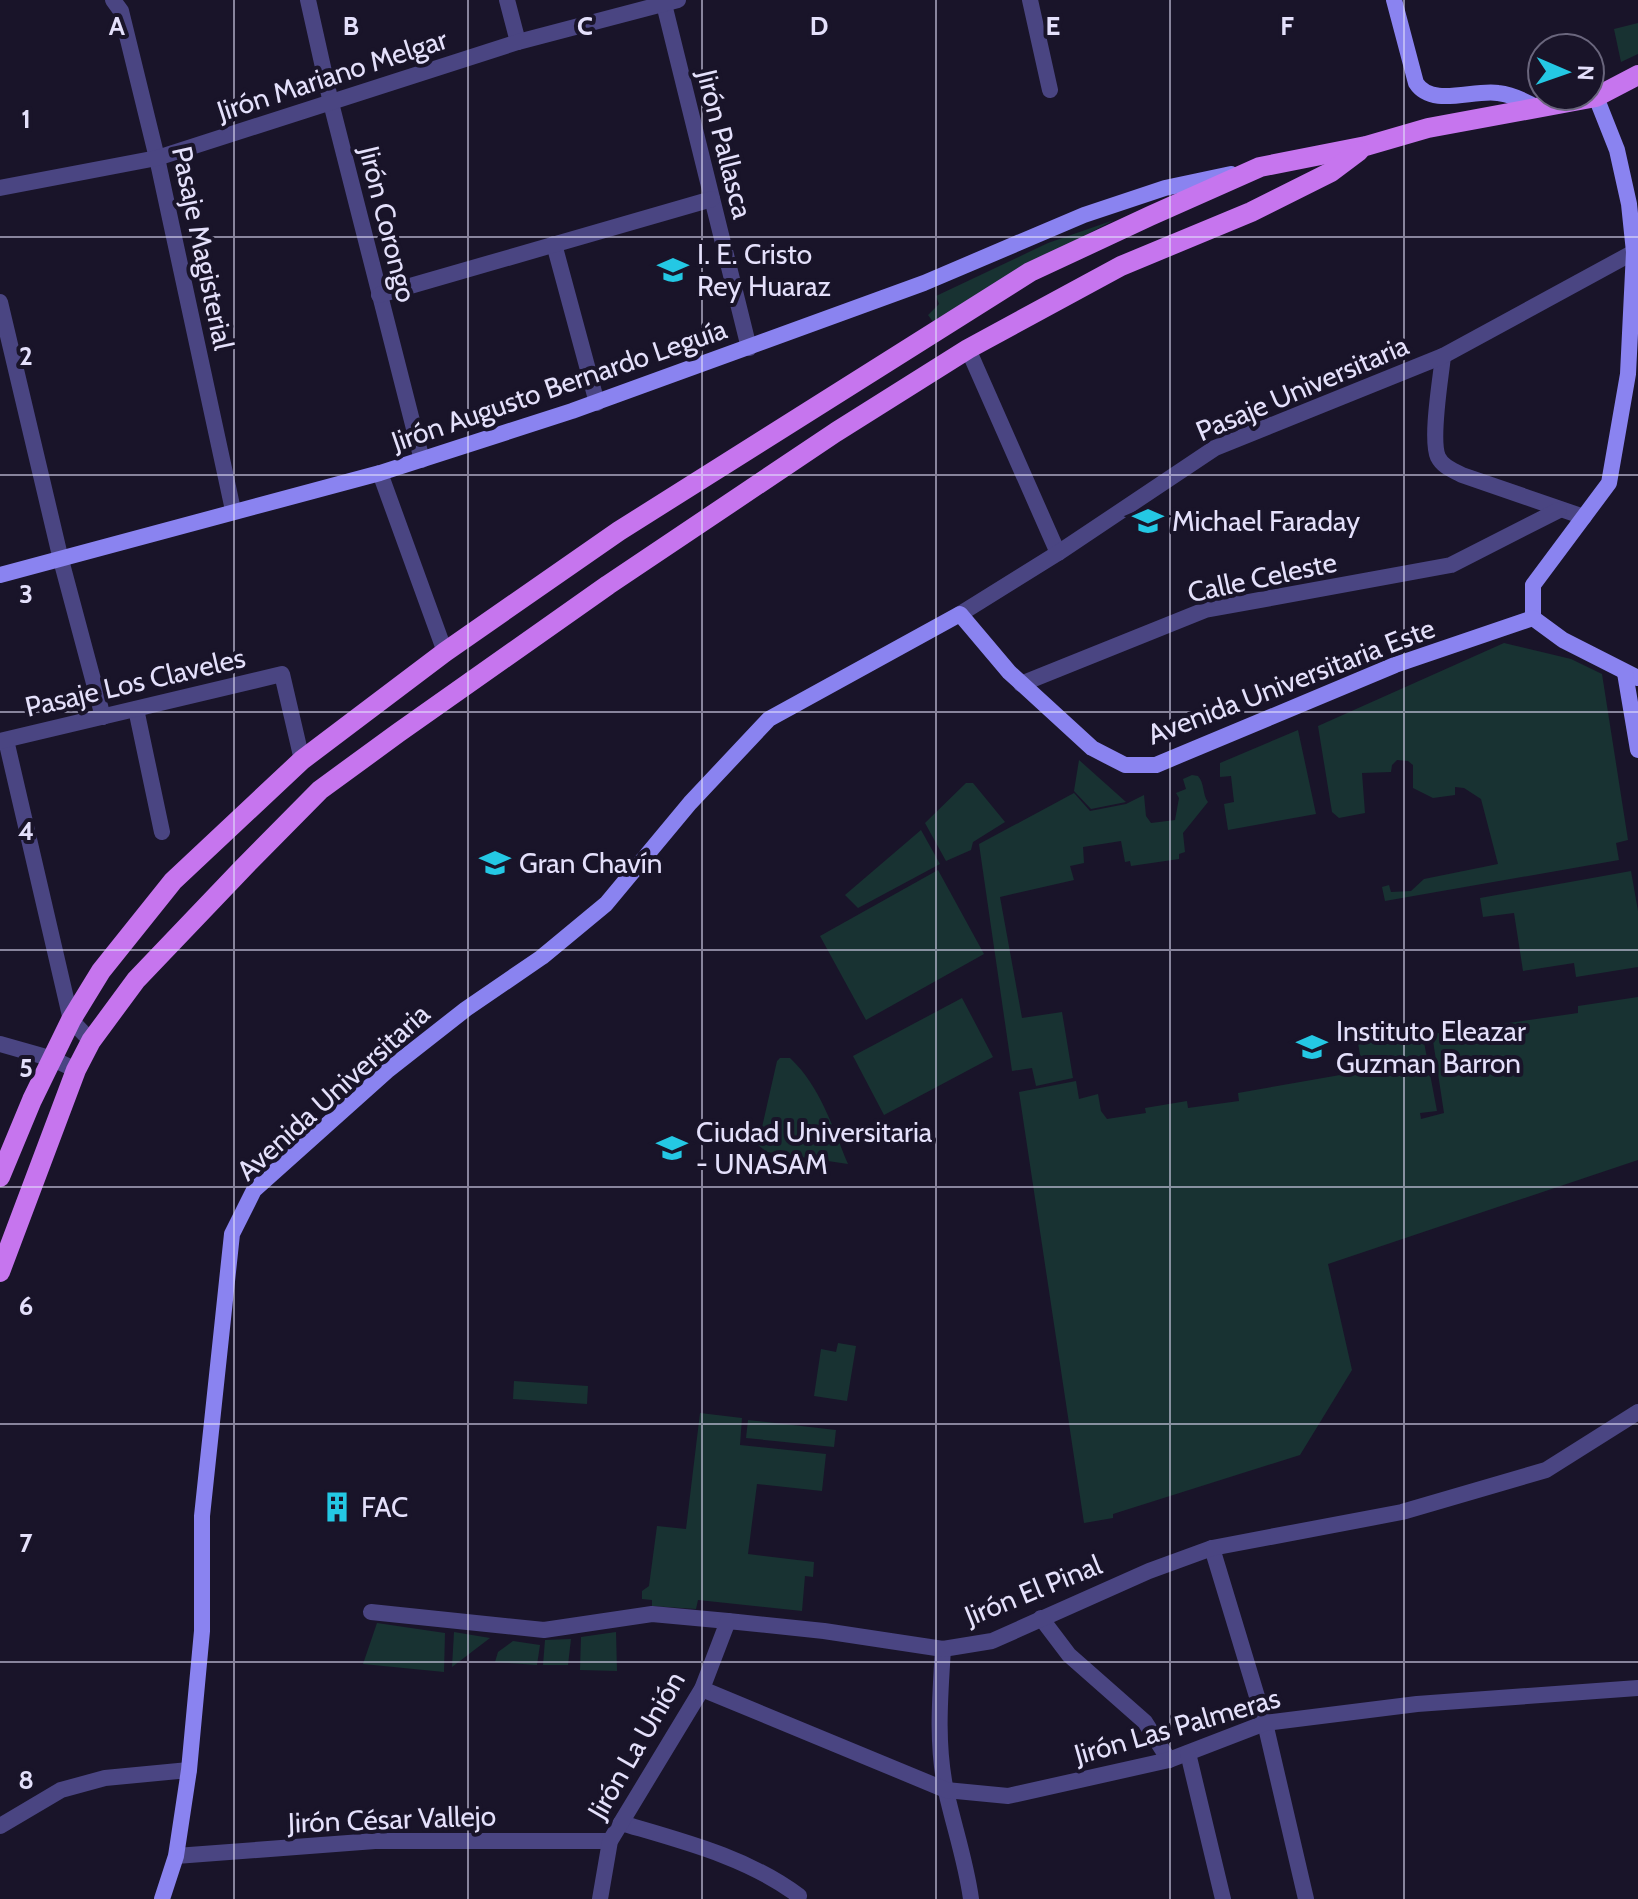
<svg xmlns="http://www.w3.org/2000/svg" width="1638" height="1899" font-family="Cabin,sans-serif">
	<style>
		.green { fill: #183232 }
		.lines { fill: none; stroke-linecap: round; stroke-linejoin: round }
		.minor { stroke: #4a4582; stroke-width: 16 }
		.tertiary { stroke: #4a4582; stroke-width: 16 }
		.secondary { stroke: #8a83f0; stroke-width: 16 }
		.primary { stroke: #c675ee; stroke-width: 20 }
		.grid { fill: none; stroke: #e4e0fb; stroke-width: 2; stroke-opacity: 0.55 }
		.labels { text-anchor: middle; stroke-width: 8; stroke-linejoin: round; paint-order: stroke }
		.street-label { font-size: 28px; fill: #e4e0fb; stroke: #191429 }
		.poi-label { font-size: 28px; fill: #e4e0fb; stroke: #191429; text-anchor: start }
		.grid-label { font-size: 26px; text-anchor: middle; font-weight: bold; fill: #e4e0fb; stroke: #191429; stroke-width: 8; stroke-linejoin: round; paint-order: stroke }
	</style>
	<rect width="100%" height="100%" fill="#191429"/>
	<g class="green">
		<path d="M1638,23V54L1621,62L1614,29Z"/>
		<path d="M1114,220L1023,268L936,326L928,315L939,304L936,296L1048,243Z"/>
		<path d="M1504,643L1571,659L1602,674L1628,840L1616,843L1619,860L1385,901L1382,887L1389,885L1391,892L1411,891L1424,879L1498,864L1481,799L1464,788L1455,787V795L1433,798L1413,788V765L1408,761L1397,760L1392,765L1391,772L1362,773L1365,813L1339,818L1332,812L1318,726Z"/>
		<path d="M1298,730L1316,814L1228,830L1224,804L1234,802L1231,776L1220,777V763Z"/>
		<path d="M1079,760L1126,802L1091,809L1074,791Z"/>
		<path d="M1192,775L1198,776C1205,784 1202,794 1208,802L1183,833L1185,852L1179,854V859L1131,866L1130,861L1125,862L1121,841L1083,847L1084,863L1070,866L1074,880L1000,897L1022,1018L1062,1012L1073,1078L1036,1086L1032,1068L1012,1071L979,844L1074,793L1090,811L1126,804L1144,795L1146,816L1151,823L1175,820L1179,798L1176,793L1186,789L1183,779Z"/>
		<path d="M966,783H973L1005,822L973,842L971,850L946,861L925,823Z"/>
		<path d="M921,830L940,864L858,908L845,895Z"/>
		<path d="M938,870L984,954L866,1020L820,936Z"/>
		<path d="M1631,871L1638,911V967L1576,977L1574,963L1523,971L1514,913L1483,917L1480,898Z"/>
		<path d="M1638,997V1160L1328,1264L1352,1370L1300,1455L1113,1514V1518L1084,1523L1019,1092L1076,1081L1079,1099L1098,1094L1101,1111L1107,1119L1146,1113L1145,1108L1187,1101L1188,1108L1239,1101L1238,1093L1363,1071L1357,1038L1379,1034L1382,1045L1423,1037L1437,1111L1420,1113L1421,1119L1444,1113L1432,1034L1578,1013V1006Z"/>
		<path d="M962,998L993,1057L884,1115L853,1056Z"/>
		<path d="M780,1058H790C820,1086 833,1128 848,1164L767,1152L758,1145L777,1061Z"/>
		<path d="M838,1343L856,1346L847,1401L814,1396L821,1349L836,1352Z"/>
		<path d="M514,1381L588,1386L587,1404L513,1399Z"/>
		<path d="M700,1413L742,1418L740,1445L826,1454L822,1491L757,1484L748,1554L814,1562L813,1577L805,1576L802,1611L698,1600L696,1609L652,1606V1600L642,1599V1591L649,1586L657,1526L686,1529Z"/>
		<path d="M748,1420L836,1430L834,1447L746,1438Z"/>
		<path d="M377,1623L445,1633L444,1672L363,1664Z"/>
		<path d="M454,1632L490,1638L452,1667Z"/>
		<path d="M616,1632L617,1671L580,1670L581,1637Z"/>
		<path d="M571,1639L568,1665H543L545,1640Z"/>
		<path d="M513,1641L540,1645L537,1665L495,1662L498,1652Z"/>
	</g>
	<g class="lines">
		<g class="minor">
			<path d="M113,0L121,11L157,158L233,510"/>
			<path d="M308,0L331,103L422,460"/>
			<path d="M507,0L518,42"/>
			<path d="M663,0L749,348"/>
			<path d="M1030,0L1050,90"/>
			<path d="M0,188L157,158L518,42L678,0"/>
			<path d="M554,244L597,403"/>
			<path d="M379,295L712,199"/>
			<path d="M0,302L61,560L103,717"/>
			<path d="M968,349L1058,553"/>
			<path d="M1443,356C1441,377 1430,439 1438,457C1443,467 1453,470 1462,475L1584,517"/>
			<path d="M380,473L445,652"/>
			<path d="M960,614L1058,553L1215,448L1443,356L1634,252"/>
			<path d="M1021,684L1205,610L1451,565L1559,510"/>
			<path d="M136,709L162,832"/>
			<path d="M6,740L71,1020L91,1041"/>
			<path d="M0,741L282,674L302,760"/>
			<path d="M0,1044L53,1059L76,1070"/>
			<path d="M1212,1548L1265,1723L1306,1899"/>
			<path d="M371,1612L544,1630L652,1614L728,1621"/>
			<path d="M1041,1618L1069,1655L1145,1722L1169,1760"/>
			<path d="M943,1649C940,1697 936,1744 946,1791C954,1827 966,1862 971,1899"/>
			<path d="M702,1689L946,1790L1008,1796L1169,1760L1265,1723L1417,1704L1638,1688"/>
			<path d="M1188,1753L1223,1899"/>
			<path d="M621,1823C682,1841 747,1857 799,1896L797,1899"/>
			<path d="M0,1826L61,1790L105,1778L189,1770"/>
			<path d="M176,1856L375,1841H610"/>
		</g>
		<path class="tertiary" d="M600,1899L610,1841L702,1689L728,1621L824,1631L943,1649L992,1641L1149,1571L1212,1548L1402,1512L1546,1470L1638,1412"/>
		<g class="secondary">
			<path d="M1394,0L1416,83C1432,108 1473,89 1498,93C1514,95 1526,101 1539,109"/>
			<path d="M1596,97L1617,150L1629,204L1634,252L1628,374L1609,483L1533,585V618L1563,640L1638,678"/>
			<path d="M0,575L380,473L572,411L924,283L1084,215L1165,188L1231,174"/>
			<path d="M1625,673L1638,750"/>
			<path d="M162,1899L176,1856L189,1770L202,1631V1516L232,1234L254,1190L387,1071L466,1009L542,957L606,904L690,803L769,719L960,614L1009,672L1092,748L1125,765H1156L1395,665L1533,618"/>
		</g>
		<g class="primary">
			<path d="M0,1177L32,1100L71,1020L101,971L173,881L302,760L445,652L619,531L1030,272L1150,216L1260,167L1366,146L1428,128L1596,97L1638,75"/>
			<path d="M0,1272L76,1070L91,1041L136,980L243,868L320,790L398,733L608,585L836,432L968,349L1121,266L1251,212L1331,172L1359,151"/>
		</g>
	</g>
	<path class="grid" d="M234,0V1899M468,0V1899M702,0V1899M936,0V1899M1170,0V1899M1404,0V1899M0,237H1638M0,475H1638M0,712H1638M0,950H1638M0,1187H1638M0,1424H1638M0,1662H1638"/>
	<defs>
		<g id="school-bare" transform="scale(2.4)"><path d="M0-5L7-2L0 1L-7-2ZM-4 1L0 2.5L4 1V4Q0 6-4 4Z" fill="#24c8e4" stroke="#191429" stroke-width="2.5" paint-order="stroke"/></g>
		<g id="university-bare" transform="scale(2.4)"><path d="M0-5L7-2L0 1L-7-2ZM-4 1L0 2.5L4 1V4Q0 6-4 4Z" fill="#24c8e4" stroke="#191429" stroke-width="2.5" paint-order="stroke"/></g>
		<g id="building-bare" transform="scale(2.4)"><path d="M-4-6H4V6H1V3H-1V6H-4ZM-2.5-4.3h1.7v1.8h-1.7ZM.8-4.3h1.7v1.8H.8ZM-2.5-1h1.7V.8h-1.7ZM.8-1h1.7V.8H.8Z" fill="#24c8e4" stroke="#191429" stroke-width="2.5" paint-order="stroke"/></g>
	</defs>
	<g fill-rule="evenodd">
		<use href="#school-bare" x="673" y="270"/>
		<use href="#school-bare" x="1148" y="521"/>
		<use href="#school-bare" x="495" y="863"/>
		<use href="#university-bare" x="1312" y="1047"/>
		<use href="#university-bare" x="672" y="1148"/>
		<use href="#building-bare" x="337" y="1507"/>
	</g>
	<g class="labels">
		<g class="street-label">
			<text transform="translate(332 75) rotate(-18)" y="10">Jirón Mariano Melgar</text>
			<text transform="translate(725 144) rotate(76)" y="10">Jirón Pallasca</text>
			<text transform="translate(388 224) rotate(76)" y="10">Jirón Corongo</text>
			<text transform="translate(203 248) rotate(78)" y="10">Pasaje Magisterial</text>
			<text transform="translate(559 385) rotate(-19)" y="10">Jirón Augusto Bernardo Leguía</text>
			<text transform="translate(1302 388) rotate(-23)" y="10">Pasaje Universitaria</text>
			<text transform="translate(1262 577) rotate(-12)" y="10">Calle Celeste</text>
			<text transform="translate(1291 681) rotate(-21)" y="10">Avenida Universitaria Este</text>
			<text transform="translate(135 682) rotate(-13)" y="10">Pasaje Los Claveles</text>
			<text transform="translate(333 1092) rotate(-42)" y="10">Avenida Universitaria</text>
			<text transform="translate(1033 1590) rotate(-22)" y="10">Jirón El Pinal</text>
			<text transform="translate(1177 1726) rotate(-16)" y="10">Jirón Las Palmeras</text>
			<text transform="translate(636 1745) rotate(-60)" y="10">Jirón La Unión</text>
			<text transform="translate(392 1819) rotate(-2)" y="10">Jirón César Vallejo</text>
		</g>
		<g class="poi-label">
			<text x="697" y="264">I. E. Cristo<tspan x="697" dy="32">Rey Huaraz</tspan></text>
			<text x="1172" y="531">Michael Faraday</text>
			<text x="519" y="873">Gran Chavín</text>
			<text x="1336" y="1041">Instituto Eleazar<tspan x="1336" dy="32">Guzman Barron</tspan></text>
			<text x="696" y="1142">Ciudad Universitaria<tspan x="696" dy="32">- UNASAM</tspan></text>
			<text x="361" y="1517">FAC</text>
		</g>
	</g>
	<g class="grid-label">
		<text x="117" y="35">A</text>
		<text x="351" y="35">B</text>
		<text x="585" y="35">C</text>
		<text x="819" y="35">D</text>
		<text x="1053" y="35">E</text>
		<text x="1287" y="35">F</text>
		<text x="26" y="128">1</text>
		<text x="26" y="365">2</text>
		<text x="26" y="603">3</text>
		<text x="26" y="840">4</text>
		<text x="26" y="1077">5</text>
		<text x="26" y="1315">6</text>
		<text x="26" y="1552">7</text>
		<text x="26" y="1789">8</text>
	</g>
	<g transform="translate(1566 72) rotate(92)"><circle r="38" fill="#191429" stroke="#6a667d" stroke-width="2"/>
	<path d="M0-6L14 30L0 20L-14 30Z" fill="#24c8e4"/>
	<text y="-12" font-size="22" font-weight="bold" text-anchor="middle" fill="#e4e0fb">N</text>
	</g>
</svg>
